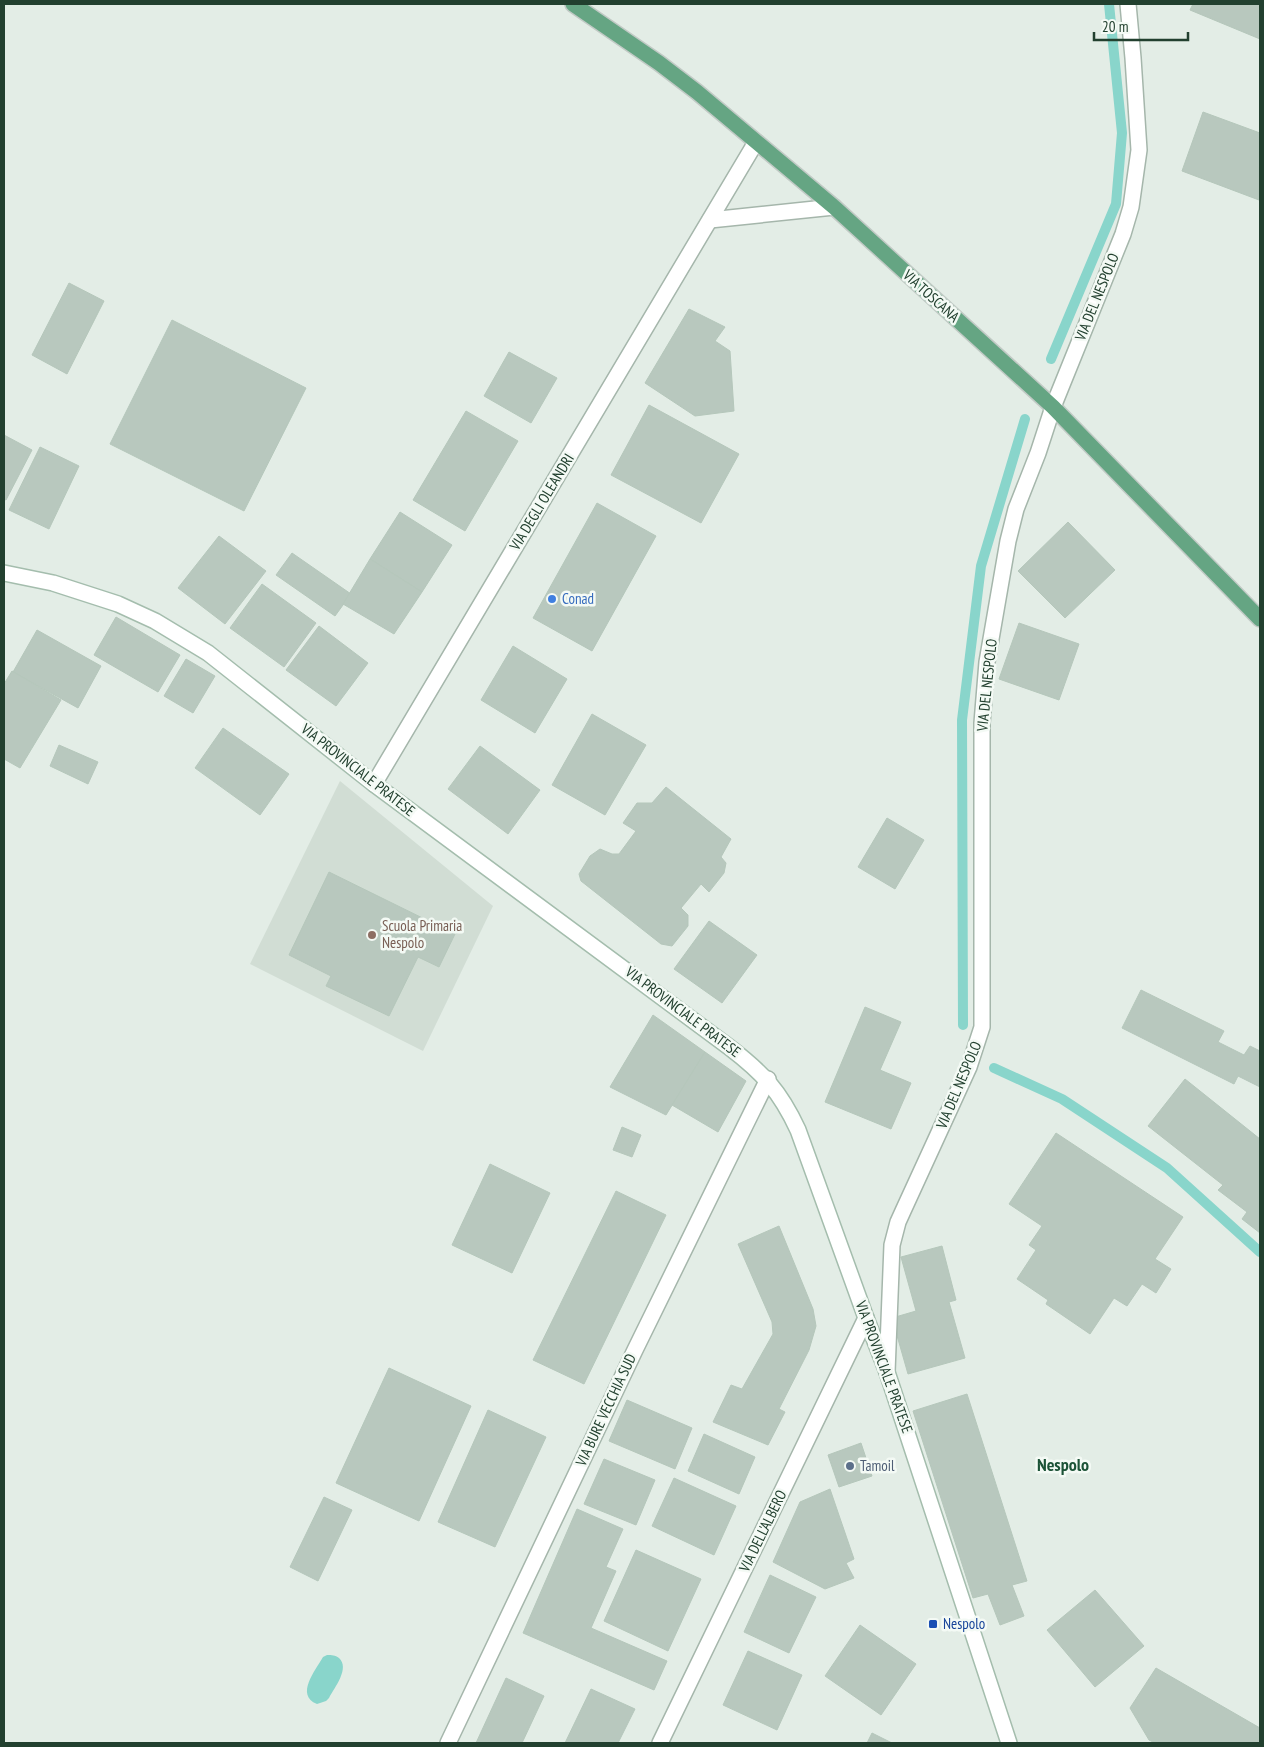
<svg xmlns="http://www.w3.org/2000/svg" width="1264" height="1747" font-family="'PT Sans Narrow',sans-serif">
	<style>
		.built { fill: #d1ddd4 }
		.water { fill: #89d5cb }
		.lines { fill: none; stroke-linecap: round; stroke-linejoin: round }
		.stream { stroke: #89d5cb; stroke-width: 10 }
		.building { fill: #b8c8be; stroke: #b5c7bb }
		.street-casing { stroke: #a5b6ab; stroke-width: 18 }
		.secondary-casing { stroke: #a4bdad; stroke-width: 18 }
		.primary-casing { stroke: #c1cac5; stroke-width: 18 }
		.street { stroke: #fff; stroke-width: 15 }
		.secondary { stroke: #fff; stroke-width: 15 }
		.primary { stroke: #65a583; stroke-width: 15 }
		.shop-dot { fill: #3f7fe0; stroke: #f4faf5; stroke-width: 2 }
		.education-dot { fill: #8d6e63; stroke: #f4faf5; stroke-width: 2 }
		.service-dot { fill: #5c6f8a; stroke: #f4faf5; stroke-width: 2 }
		.transit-dot { fill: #1a4fb4; stroke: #f4faf5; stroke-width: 2 }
		.labels { text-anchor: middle; stroke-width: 5; stroke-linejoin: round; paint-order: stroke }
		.street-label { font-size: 15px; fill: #22402f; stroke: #f4faf5 }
		.shop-label { font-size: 15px; fill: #366cbe; stroke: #f4faf5; text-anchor: start }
		.education-label { font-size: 15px; fill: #785e54; stroke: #f4faf5; text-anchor: start }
		.service-label { font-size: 15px; fill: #4e5e75; stroke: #f4faf5; text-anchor: start }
		.transit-label { font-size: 15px; fill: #164399; stroke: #f4faf5; text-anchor: start }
		.quarter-label { font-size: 18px; font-weight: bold; fill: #1c5337; stroke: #f4faf5 }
	</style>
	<rect width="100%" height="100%" fill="#e3ede6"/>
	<path class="built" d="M340,781L493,906L423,1051L250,964Z"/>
	<path class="water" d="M327,1655C332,1655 335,1655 339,1658C350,1668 335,1687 329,1698L326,1701L317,1704C295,1695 315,1671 323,1657Z"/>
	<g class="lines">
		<g class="stream">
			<path d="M1051,359L1116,204L1122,133L1109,4"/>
			<path d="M963,1025L962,720L981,566L1025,419"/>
			<path d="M994,1068L1062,1099L1167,1168L1260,1252"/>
		</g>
	</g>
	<g class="building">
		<path d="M1193,4H1260V39L1190,10Z"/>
		<path d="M1203,112L1260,133L1259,200L1182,171Z"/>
		<path d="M69,283L104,301L67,374L32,355Z"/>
		<path d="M689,309L725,327L715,341L730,351L734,411L695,416L645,383Z"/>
		<path d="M172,320L306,388L244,511L110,444Z"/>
		<path d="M509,352L557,378L531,423L484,396Z"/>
		<path d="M649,405L739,454L701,523L611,475Z"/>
		<path d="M466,411L518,441L465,531L413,500Z"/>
		<path d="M4,435L32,450L6,500L4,499Z"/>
		<path d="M40,447L79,466L49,529L9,510Z"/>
		<path d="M597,503L656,536L592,651L533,618Z"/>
		<path d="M400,512L452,545L422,592L370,559Z"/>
		<path d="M1068,522L1115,570L1065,618L1018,571Z"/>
		<path d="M219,536L266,571L225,624L178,588Z"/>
		<path d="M292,553L351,594L335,616L276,575Z"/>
		<path d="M370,559L422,592L394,634L343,604Z"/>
		<path d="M262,584L316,623L284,667L230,628Z"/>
		<path d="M116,617L180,655L158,692L94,655Z"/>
		<path d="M1019,623L1079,644L1059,700L999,679Z"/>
		<path d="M319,626L368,663L336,706L286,670Z"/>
		<path d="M37,630L101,666L78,708L13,672Z"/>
		<path d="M513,646L567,679L535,733L481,700Z"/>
		<path d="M186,659L215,676L193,713L164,696Z"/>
		<path d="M12,671L61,700L20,768L4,759V684Z"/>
		<path d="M592,714L646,745L605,815L552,785Z"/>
		<path d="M223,728L289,774L260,815L195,768Z"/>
		<path d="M59,745L98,762L88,784L50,766Z"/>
		<path d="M480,746L540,790L508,834L448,789Z"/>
		<path d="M666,787L731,839L721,857L726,863L724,873L709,892L701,884L681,908L688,915V926L672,946L661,944L581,881L579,874L590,856L600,849L612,854H619L636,831L623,823L637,803H652Z"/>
		<path d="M887,818L924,840L895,889L858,867Z"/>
		<path d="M329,872L455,934L439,967L418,957L389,1016L326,986L331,976L289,955Z"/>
		<path d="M709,921L757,955L722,1003L674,969Z"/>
		<path d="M1141,990L1224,1031L1218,1042L1244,1055L1250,1046L1260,1051V1087L1238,1076L1234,1084L1122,1028Z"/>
		<path d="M865,1007L901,1022L880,1070L911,1083L891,1129L825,1102Z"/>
		<path d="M653,1015L705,1052L666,1115L610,1087Z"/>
		<path d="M705,1052L746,1081L718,1132L672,1105Z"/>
		<path d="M1185,1079L1260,1139V1233L1242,1219L1247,1212L1218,1190L1223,1185L1148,1126Z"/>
		<path d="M622,1127L641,1135L632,1157L613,1150Z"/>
		<path d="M1056,1133L1183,1217L1155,1259L1171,1269L1156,1293L1142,1284L1127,1306L1114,1298L1090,1334L1046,1304L1048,1300L1017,1279L1036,1250L1029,1245L1042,1226L1009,1204Z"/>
		<path d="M490,1164L550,1193L512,1273L452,1245Z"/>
		<path d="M616,1191L666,1215L584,1384L533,1360Z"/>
		<path d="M779,1226L813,1309L816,1326L809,1350L779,1409L785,1412L768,1445L713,1422L731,1385L742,1389L773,1334L772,1322L738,1244Z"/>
		<path d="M942,1246L956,1300L949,1302L965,1358L908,1374L892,1318L916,1311L901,1257Z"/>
		<path d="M389,1368L471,1406L419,1521L336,1483Z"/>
		<path d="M967,1394L1027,1581L1012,1585L1024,1616L1000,1625L988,1594L973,1598L913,1411Z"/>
		<path d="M627,1400L692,1428L675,1469L609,1441Z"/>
		<path d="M488,1410L546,1437L495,1547L438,1522Z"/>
		<path d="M704,1434L755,1457L739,1494L688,1471Z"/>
		<path d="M861,1443L872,1476L839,1487L828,1455Z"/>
		<path d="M604,1459L655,1480L636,1525L584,1504Z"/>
		<path d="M674,1478L736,1506L714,1555L652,1526Z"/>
		<path d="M830,1489L854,1559L846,1563L854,1578L825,1589L773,1562L800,1502Z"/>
		<path d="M324,1497L352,1510L318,1581L290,1567Z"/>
		<path d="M577,1509L623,1529L606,1567L616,1571L591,1628L667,1661L654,1690L523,1633Z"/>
		<path d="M636,1550L701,1579L668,1651L604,1621Z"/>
		<path d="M770,1575L816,1597L789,1653L744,1632Z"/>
		<path d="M1095,1590L1144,1646L1095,1687L1047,1630Z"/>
		<path d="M860,1625L916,1664L881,1715L825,1676Z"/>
		<path d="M748,1651L802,1675L777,1730L723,1705Z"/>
		<path d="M1156,1668L1260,1728V1743H1155L1149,1740L1130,1708Z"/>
		<path d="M506,1678L544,1696L522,1743H476Z"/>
		<path d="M591,1689L635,1709L618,1743H565Z"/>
		<path d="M872,1733L892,1743H867Z"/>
	</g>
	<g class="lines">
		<g class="street-casing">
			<g id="street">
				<path d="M710,220L834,207"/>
				<path d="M374,784L756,142"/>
				<path d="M887,1372L892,1245L898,1222L903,1211L969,1067L982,1027V723L987,662L1008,541L1016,509L1038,453L1053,407L1123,234L1131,207L1139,150L1133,58L1128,4"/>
				<path d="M448,1743L635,1350L768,1079"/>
				<path d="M660,1743L866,1318"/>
			</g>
		</g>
		<g class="secondary-casing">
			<path id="secondary" d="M4,573L53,583L118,604L155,621L208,653L374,784L729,1047C763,1073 780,1091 798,1130L866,1318L887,1372L1009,1743"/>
		</g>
		<g class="primary-casing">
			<path id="primary" d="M573,4L659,63L697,92L834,207L1053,407L1260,619"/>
		</g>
		<use href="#street" class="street"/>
		<use href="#secondary" class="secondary"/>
		<use href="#primary" class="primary"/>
	</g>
	<circle class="shop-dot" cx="552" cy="599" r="5"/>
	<circle class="education-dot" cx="372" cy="935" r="5"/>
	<circle class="service-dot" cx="850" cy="1466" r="5"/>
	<rect class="transit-dot" x="928" y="1619" width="10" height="10" rx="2.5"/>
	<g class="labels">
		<g class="street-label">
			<text transform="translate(931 296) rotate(42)" y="5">VIA TOSCANA</text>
			<text transform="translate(1097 297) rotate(-68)" y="5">VIA DEL NESPOLO</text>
			<text transform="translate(542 502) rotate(-59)" y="5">VIA DEGLI OLEANDRI</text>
			<text transform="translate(987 685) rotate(-84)" y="5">VIA DEL NESPOLO</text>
			<text transform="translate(358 770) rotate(38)" y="5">VIA PROVINCIALE PRATESE</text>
			<text transform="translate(683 1012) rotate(37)" y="5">VIA PROVINCIALE PRATESE</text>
			<text transform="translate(959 1085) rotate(-67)" y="5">VIA DEL NESPOLO</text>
			<text transform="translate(884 1367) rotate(70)" y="5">VIA PROVINCIALE PRATESE</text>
			<text transform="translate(606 1410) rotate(-65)" y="5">VIA BURE VECCHIA SUD</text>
			<text transform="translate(763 1531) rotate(-64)" y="5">VIA DELL'ALBERO</text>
		</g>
		<g class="shop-label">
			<text x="562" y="604">Conad</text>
		</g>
		<g class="education-label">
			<text x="382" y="931">Scuola Primaria<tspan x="382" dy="17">Nespolo</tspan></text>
		</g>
		<g class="service-label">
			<text x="860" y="1471">Tamoil</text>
		</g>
		<g class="transit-label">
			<text x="943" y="1629">Nespolo</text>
		</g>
		<g class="quarter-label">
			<text x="1063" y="1471">Nespolo</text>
		</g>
	</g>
	<rect width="1264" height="1747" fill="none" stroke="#22402f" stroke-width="10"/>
	<path d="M1094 32v8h94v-8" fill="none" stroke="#22402f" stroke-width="2.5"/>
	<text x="1102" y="32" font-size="15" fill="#22402f" stroke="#f4faf5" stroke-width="4" paint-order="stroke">20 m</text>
</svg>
